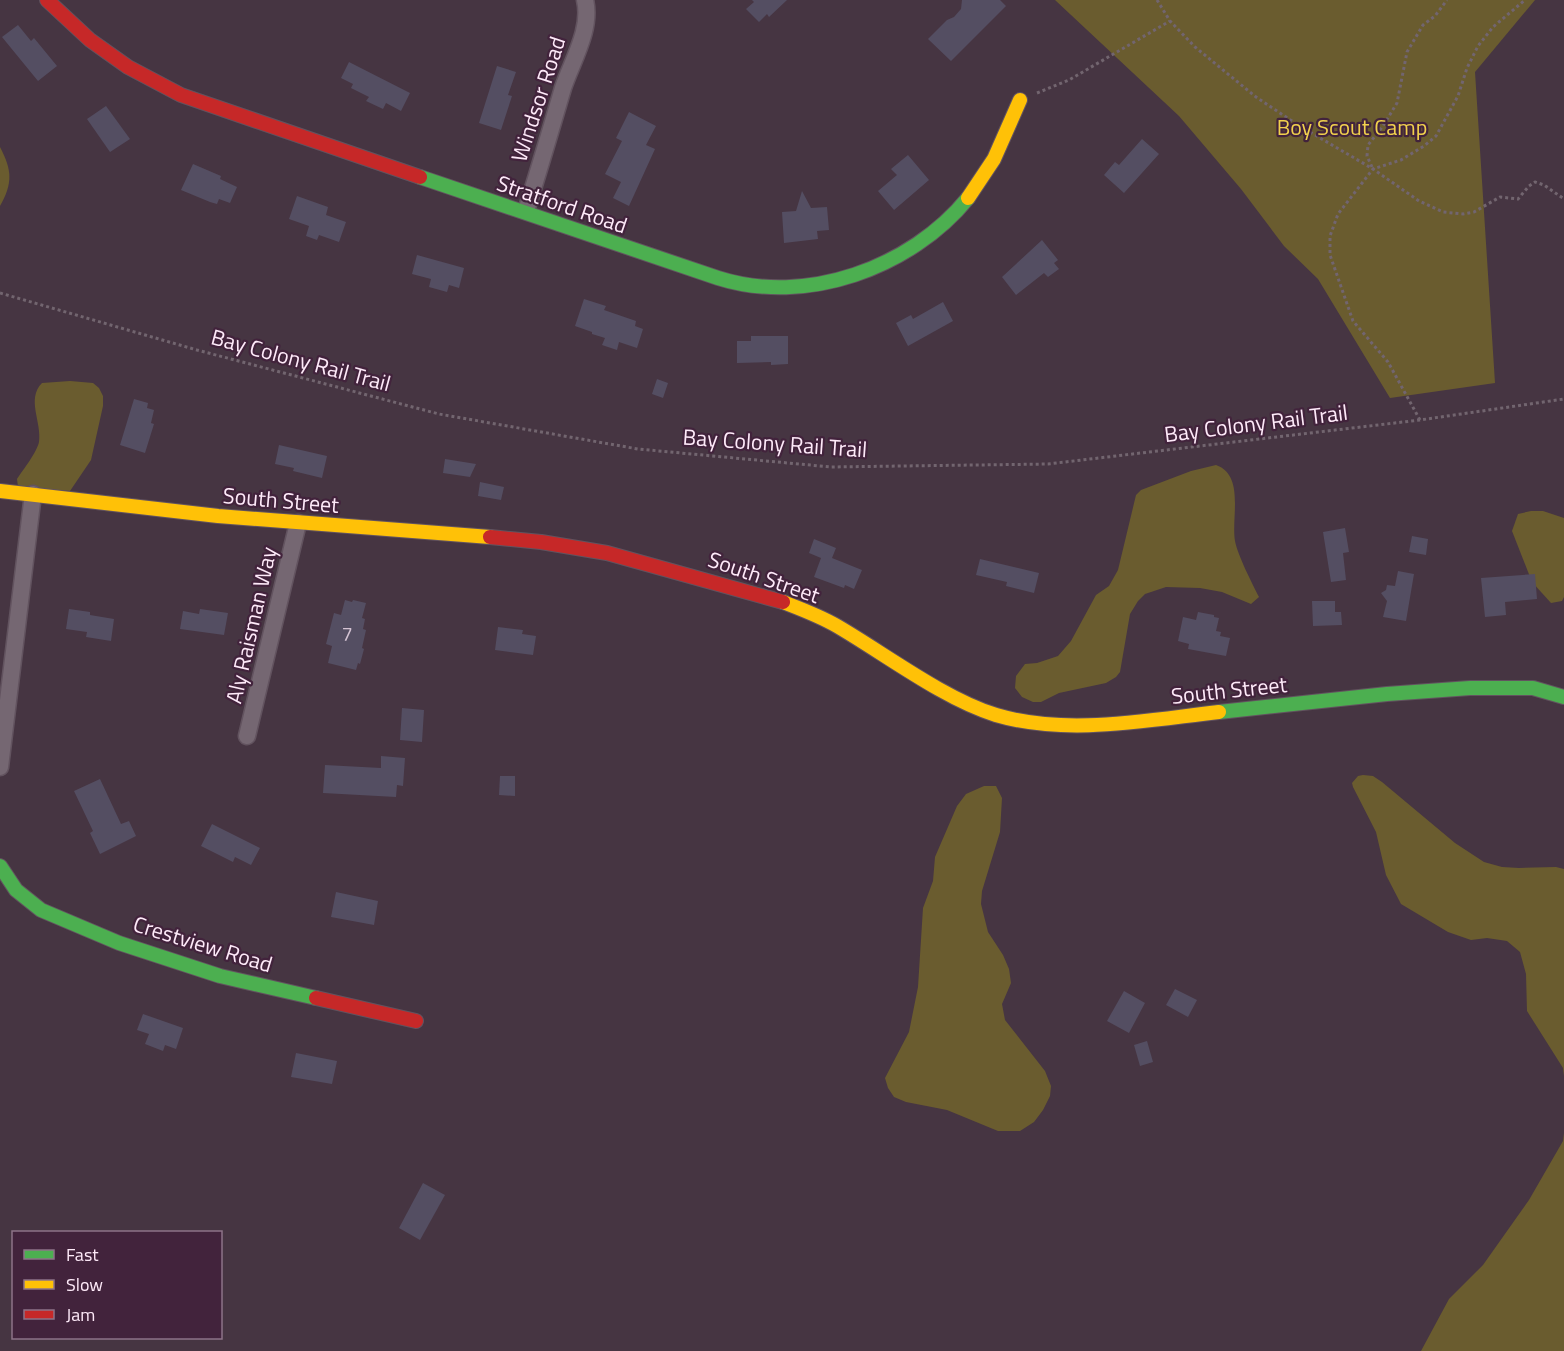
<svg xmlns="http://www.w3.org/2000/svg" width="1564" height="1351" font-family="'Titillium Web',sans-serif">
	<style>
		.green { fill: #6a5c2f }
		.building { fill: #544e62 }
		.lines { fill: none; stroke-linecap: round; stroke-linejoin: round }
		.street-casing { stroke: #62535f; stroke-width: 19 }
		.fast-casing { stroke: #62535f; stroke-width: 16 }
		.slow-casing { stroke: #62535f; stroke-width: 16 }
		.jam-casing { stroke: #62535f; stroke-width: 16 }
		.path { stroke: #72656f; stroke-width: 3; stroke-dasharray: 3 3; stroke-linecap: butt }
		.street { stroke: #756772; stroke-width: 16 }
		.fast { stroke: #4caf50; stroke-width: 14 }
		.slow { stroke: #ffc107; stroke-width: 14 }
		.jam { stroke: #c62828; stroke-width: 14 }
		.labels { text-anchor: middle; stroke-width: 4.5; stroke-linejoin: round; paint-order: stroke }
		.number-label { font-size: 20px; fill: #d4c3d3 }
		.street-label { font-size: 22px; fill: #feeaf9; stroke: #42233c }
		.park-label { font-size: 22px; fill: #f1d14d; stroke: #42233c }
	</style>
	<rect width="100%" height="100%" fill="#463542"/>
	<g class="green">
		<path d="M1055,0H1535L1475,72L1495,383L1390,398L1318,279L1284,246L1241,189L1179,116Z"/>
		<path d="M0,147C12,170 13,183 0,206Z"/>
		<path d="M70,381L93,383L99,388L103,396V406L91,460L70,491L18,487L17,479C23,470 37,452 39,442C42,422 26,399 42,383Z"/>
		<path d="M1216,465C1245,475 1231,518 1235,541C1238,556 1252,583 1259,597L1251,604L1222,592L1200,588L1166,587L1145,594L1138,601L1130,614L1120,672L1116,677L1106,683L1059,693L1041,702H1033L1022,697L1015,688L1016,676L1025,664L1037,663L1058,656L1071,641L1096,595L1109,586L1118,570L1136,495L1141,490L1191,471Z"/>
		<path d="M1531,511H1543L1564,518V597L1562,601L1551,603L1532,582L1512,531L1518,514Z"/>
		<path d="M1363,775L1373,776L1382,782L1455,843L1484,862L1502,867L1519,868L1556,867L1564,869V1076L1563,1068L1527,1011L1526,974L1520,952L1507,941L1487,938L1471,940L1448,932L1401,904L1386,875L1376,832L1353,787L1352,783L1358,776Z"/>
		<path d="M984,786H996L1002,798L1000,832L982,891L981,904L988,932L1003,955L1009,969L1011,983L1002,1004L1005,1020L1045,1071L1051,1086L1050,1096L1043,1110L1034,1122L1020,1131H998L947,1110L906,1102L894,1097L888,1088L885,1078L909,1032L918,987L923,908L933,881L935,857L957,806L966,794Z"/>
		<path d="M1564,1133V1351H1421L1449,1299L1483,1265L1529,1200L1563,1141Z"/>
	</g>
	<g class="building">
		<path d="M752,0H787L769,17L767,14L759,22L746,9L754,2Z"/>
		<path d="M962,0H1000L1006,6L951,61L928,39L947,20L954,17L961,9Z"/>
		<path d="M18,25L31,41L34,38L57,66L38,81L2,37Z"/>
		<path d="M349,62L410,93L401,111L386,103L383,109L366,101L369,97L351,88L353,84L341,78Z"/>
		<path d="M497,66L516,72L508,95L512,96L501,130L479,123Z"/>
		<path d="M106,106L130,139L110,152L87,119Z"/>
		<path d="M629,112L656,126L646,145L655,149L629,206L613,198L621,182L605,174L622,141L616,138Z"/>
		<path d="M1142,139L1159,154L1124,193L1104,175L1115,162L1119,165Z"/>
		<path d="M908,155L929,180L894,210L878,191L897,175L891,169Z"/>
		<path d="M193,164L221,176L220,179L237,187L230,203L219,199L217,204L210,202L181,190Z"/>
		<path d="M802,191L811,208L827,207L829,230L817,231L818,239L784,243L782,212L796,211Z"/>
		<path d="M297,196L328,207L326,215L346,222L339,242L319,235L317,240L306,236L309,226L289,219Z"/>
		<path d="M1042,240L1058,260L1054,263L1059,269L1048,277L1044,273L1016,295L1002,277Z"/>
		<path d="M417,255L464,268L459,288L449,285L447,292L429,287L431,279L412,274Z"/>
		<path d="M584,299L606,306L604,310L636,321L635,326L643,329L637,348L619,342L617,350L602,345L605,338L592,334V332L575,326Z"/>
		<path d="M943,302L953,321L908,346L896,323L911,315L913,319Z"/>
		<path d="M751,336H788V364L771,365V362L737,363V341H751Z"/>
		<path d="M657,379L668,383L663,398L652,394Z"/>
		<path d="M134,399L148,403L147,408L154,410L151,423L154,424L145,453L120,445Z"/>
		<path d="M279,445L327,456L322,478L293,471L294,468L275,464Z"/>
		<path d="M445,459L476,464L470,477L443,473Z"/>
		<path d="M480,482L504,487L501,500L478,496Z"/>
		<path d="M1345,528L1349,552L1343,553L1346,580L1331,582L1323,532Z"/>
		<path d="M1412,536L1428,539L1426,555L1409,552Z"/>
		<path d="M814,539L836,548L832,558L862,570L854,589L845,585L844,588L814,577L821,558L809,553Z"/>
		<path d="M980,559L1039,573L1034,593L1006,586L1007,582L976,575Z"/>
		<path d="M1398,571L1414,574L1406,621L1383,617L1387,601L1381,593L1386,590L1387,585L1395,586Z"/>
		<path d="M1535,574L1537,599L1505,602L1506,615L1485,617L1481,578Z"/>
		<path d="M345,600L352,602L353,600L366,603L362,618L365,619L363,629L366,630L362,648L364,649L360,664L358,663L356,670L328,663L332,646L326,644L334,613L341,615Z"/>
		<path d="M1312,601H1335V612H1341L1342,625L1313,626Z"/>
		<path d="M69,609L90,612V615L114,619L111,641L86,637L87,632L66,629Z"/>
		<path d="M200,609L228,613L224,635L180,629L183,611L199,614Z"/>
		<path d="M1198,612L1214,615V617L1219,618L1216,631L1221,632L1220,636L1230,638L1226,656L1188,649L1189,644L1178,641L1183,617L1196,620Z"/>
		<path d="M498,627L523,630L522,634L536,636L533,655L495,650Z"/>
		<path d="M402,708L424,710L422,742L400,740Z"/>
		<path d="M381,756L405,758L403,786L397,785L396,797L323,793L325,765L381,768Z"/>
		<path d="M500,776H515V796L499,795Z"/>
		<path d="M100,779L121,824L129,821L136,836L100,854L90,833L93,831L74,791Z"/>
		<path d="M212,824L260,848L251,865L235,857L233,862L201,846Z"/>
		<path d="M336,892L378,901L374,925L331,917Z"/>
		<path d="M1175,989L1197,1000L1188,1017L1166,1005Z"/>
		<path d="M1124,991L1145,1003L1129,1033L1107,1021Z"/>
		<path d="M143,1014L183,1028L176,1049L165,1045L163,1051L145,1044L149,1034L137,1030Z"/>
		<path d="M1147,1041L1153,1062L1140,1066L1134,1045Z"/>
		<path d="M296,1053L337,1061L332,1084L291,1077Z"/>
		<path d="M423,1183L445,1195L420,1240L399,1228Z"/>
	</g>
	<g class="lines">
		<g class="street-casing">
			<g id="street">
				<path d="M526,211C539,170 551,129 563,88C572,61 592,29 585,0"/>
				<path d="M247,736L298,523"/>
				<path d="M0,767L33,494"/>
			</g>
		</g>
		<g class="fast-casing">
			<g id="fast">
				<path d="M420,177L718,278C806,306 911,268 968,198"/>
				<path d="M1219,712L1387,694L1470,688H1533L1564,697"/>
				<path d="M0,866L16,890L41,910L119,943L220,976L316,998"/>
			</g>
		</g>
		<g class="slow-casing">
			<g id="slow">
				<path d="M968,198L994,159L1020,100"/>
				<path d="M0,491L218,516L490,537"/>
				<path d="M783,602C801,609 820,616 837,626C885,654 944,699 996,715C1067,736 1147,720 1219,712"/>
			</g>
		</g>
		<g class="jam-casing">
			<g id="jam">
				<path d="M47,0L90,40L128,67L181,95L420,177"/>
				<path d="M490,537L541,542L607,553L783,602"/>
				<path d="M316,998L416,1021"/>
			</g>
		</g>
		<g class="path">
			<path d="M1157,0L1170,21L1195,47L1256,97L1298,125L1373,169L1419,201L1443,212L1463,214L1474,212L1500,197L1518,199L1529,186L1535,182L1544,185L1564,199"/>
			<path d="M1037,93L1069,80L1170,21"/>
			<path d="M1372,167L1367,156L1368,145L1383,126L1397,103L1407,52L1423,25L1435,16L1447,0"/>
			<path d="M0,293L197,350L439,414L638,449L831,467L1048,464L1420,420L1564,399"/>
			<path d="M1420,420L1388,362L1353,321L1330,255V236L1338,214L1373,169L1401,160L1424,146L1436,136L1458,96L1467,68L1478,46L1493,27L1525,0"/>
		</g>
		<use href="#street" class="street"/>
		<use href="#fast" class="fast"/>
		<use href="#slow" class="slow"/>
		<use href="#jam" class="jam"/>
	</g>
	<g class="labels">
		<g class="number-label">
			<text x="347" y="641">7</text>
		</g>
		<g class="street-label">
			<text transform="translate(538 99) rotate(-72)" y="8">Windsor Road</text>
			<text transform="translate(562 204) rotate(19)" y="8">Stratford Road</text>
			<text transform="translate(301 360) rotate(15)" y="8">Bay Colony Rail Trail</text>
			<text transform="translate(1256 423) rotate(-7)" y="8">Bay Colony Rail Trail</text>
			<text transform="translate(775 443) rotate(4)" y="8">Bay Colony Rail Trail</text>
			<text transform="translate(281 500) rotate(5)" y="8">South Street</text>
			<text transform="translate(764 577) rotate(19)" y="8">South Street</text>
			<text transform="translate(251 625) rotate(-77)" y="8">Aly Raisman Way</text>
			<text transform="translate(1229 690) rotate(-6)" y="8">South Street</text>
			<text transform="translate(203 944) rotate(17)" y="8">Crestview Road</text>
		</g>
		<g class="park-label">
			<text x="1352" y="135">Boy Scout Camp</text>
		</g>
	</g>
	<rect x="12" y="1231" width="210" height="108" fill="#42233c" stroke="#8d7388" stroke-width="1.5"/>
	<rect x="24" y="1250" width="30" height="9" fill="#4caf50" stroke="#8d7388" stroke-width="1.5"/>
	<text x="66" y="1261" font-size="18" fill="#feeaf9">Fast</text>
	<rect x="24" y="1280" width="30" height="9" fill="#ffc107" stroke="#8d7388" stroke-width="1.5"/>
	<text x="66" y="1291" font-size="18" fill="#feeaf9">Slow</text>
	<rect x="24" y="1310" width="30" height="9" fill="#c62828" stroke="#8d7388" stroke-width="1.5"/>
	<text x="66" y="1321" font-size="18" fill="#feeaf9">Jam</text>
</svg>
